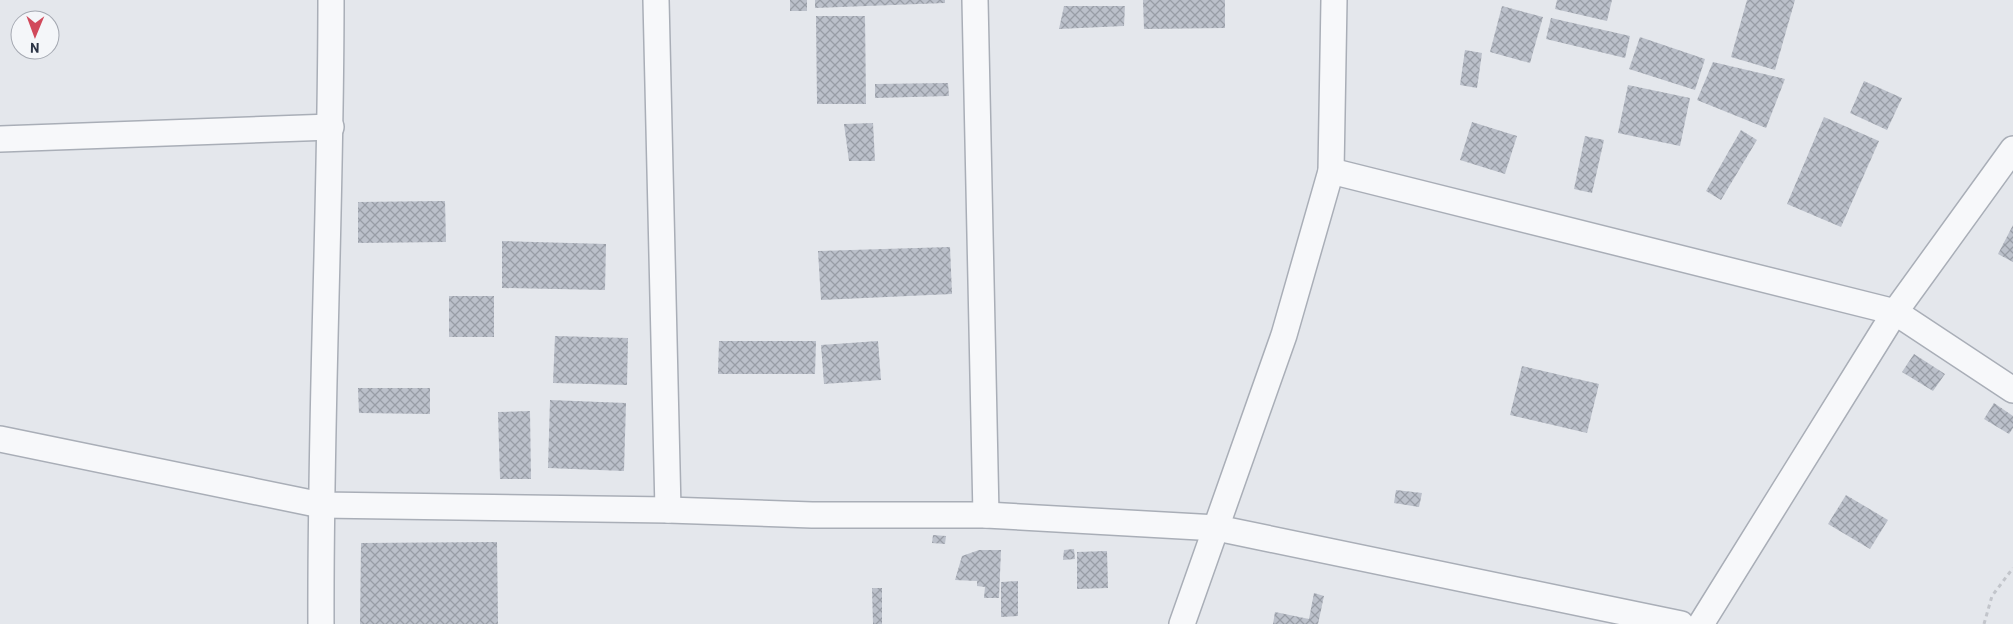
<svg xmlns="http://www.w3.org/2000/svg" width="2013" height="624" font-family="Barlow,sans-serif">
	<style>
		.building { fill: url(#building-cross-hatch) }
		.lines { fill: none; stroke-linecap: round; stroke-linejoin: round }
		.street-casing { stroke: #a9aeb7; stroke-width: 28 }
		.path { stroke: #c2c5cb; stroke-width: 3; stroke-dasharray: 4 4; stroke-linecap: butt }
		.street { stroke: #f7f8fa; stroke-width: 25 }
	</style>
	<defs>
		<pattern id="building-cross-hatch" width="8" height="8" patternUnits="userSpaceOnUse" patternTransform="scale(1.25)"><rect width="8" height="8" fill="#bbc0ca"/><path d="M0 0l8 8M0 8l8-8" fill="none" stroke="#989da6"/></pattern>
	</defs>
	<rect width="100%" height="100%" fill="#e4e7ec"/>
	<g class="building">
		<rect x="790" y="0" width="17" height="11"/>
		<path d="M815,0H945V3L815,8Z"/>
		<path d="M1143,0H1225V28L1144,29Z"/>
		<path d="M1557,0H1612L1607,21L1555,9Z"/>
		<path d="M1747,0H1795L1775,70L1731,57Z"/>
		<path d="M1064,6H1125L1124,26L1059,29Z"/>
		<path d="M1502,6L1543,17L1530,63L1490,52Z"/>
		<path d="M816,16H865L866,104H817Z"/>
		<path d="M1551,18L1630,36L1625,58L1546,39Z"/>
		<path d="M1640,37L1705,59L1695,90L1629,69Z"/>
		<path d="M1465,50L1482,53L1477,88L1460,85Z"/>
		<path d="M1713,62L1785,79L1766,128L1697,100Z"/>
		<path d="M1864,81L1902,98L1887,130L1850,113Z"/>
		<path d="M948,83L949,96L875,98V84Z"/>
		<path d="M1628,85L1690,98L1680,146L1618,133Z"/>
		<path d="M1824,117L1879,141L1841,227L1787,204Z"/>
		<path d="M1472,122L1517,136L1505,174L1460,160Z"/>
		<path d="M873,123L875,161H849L844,124Z"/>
		<path d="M1741,130L1757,140L1721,200L1706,191Z"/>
		<path d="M1585,136L1604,140L1592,193L1574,189Z"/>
		<path d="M445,201L446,242L358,243V202Z"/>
		<path d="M2013,225V262L1998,254Z"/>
		<path d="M502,241L606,244L605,290L502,288Z"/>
		<path d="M950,247L952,294L821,300L818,251Z"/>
		<rect x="449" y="296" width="45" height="41"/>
		<path d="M555,336L628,338L627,385L553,383Z"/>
		<path d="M719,341H816L815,374H718Z"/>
		<path d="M878,341L881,380L824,384L821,345Z"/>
		<path d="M1914,354L1945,374L1933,391L1902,372Z"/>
		<path d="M1522,366L1599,384L1587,433L1510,415Z"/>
		<path d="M358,388H430V414L359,413Z"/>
		<path d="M550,400L626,403L624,471L548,468Z"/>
		<path d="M1994,403L2013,416V428L2009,434L1984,419Z"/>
		<path d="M530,411L531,479H500L498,412Z"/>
		<path d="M1396,490L1422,493L1419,507L1394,503Z"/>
		<path d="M1846,495L1888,520L1870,549L1828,524Z"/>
		<path d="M933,535L946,536L945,544L932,543Z"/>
		<path d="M497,542L498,624H360L361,543Z"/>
		<path d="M1074,549L1075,559L1063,560L1064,550Z"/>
		<path d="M979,550H1001L999,598H984L985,587L977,586V581L955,580L962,556Z"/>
		<path d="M1107,551L1108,588L1077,589V552Z"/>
		<path d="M1018,581V616L1001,617V582Z"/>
		<path d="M872,588H882V624H873Z"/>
		<path d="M1314,593L1324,596L1318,624H1273L1275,612L1309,619Z"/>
	</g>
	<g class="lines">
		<g class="street-casing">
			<g id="street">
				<path d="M656,0L668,510"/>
				<path d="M975,0L986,515"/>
				<path d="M0,139L331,127"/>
				<path d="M1331,171L1895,312L2013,390"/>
				<path d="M0,439L321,505L668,510L812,515H986L1217,528L1681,624"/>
				<path d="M321,624C320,416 331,208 331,0"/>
				<path d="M1182,624L1284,335L1331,171L1334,0"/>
				<path d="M1701,624L1895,312L2013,149"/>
			</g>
		</g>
		<path class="path" d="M1984,624L1992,596L2013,568"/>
		<use href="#street" class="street"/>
	</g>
	<g transform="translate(35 35) rotate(181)"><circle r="24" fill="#f4f6f9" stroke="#a4a8b1"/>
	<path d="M0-4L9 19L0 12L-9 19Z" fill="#d1495b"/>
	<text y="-8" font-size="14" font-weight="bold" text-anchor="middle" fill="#2b3445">N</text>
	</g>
</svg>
